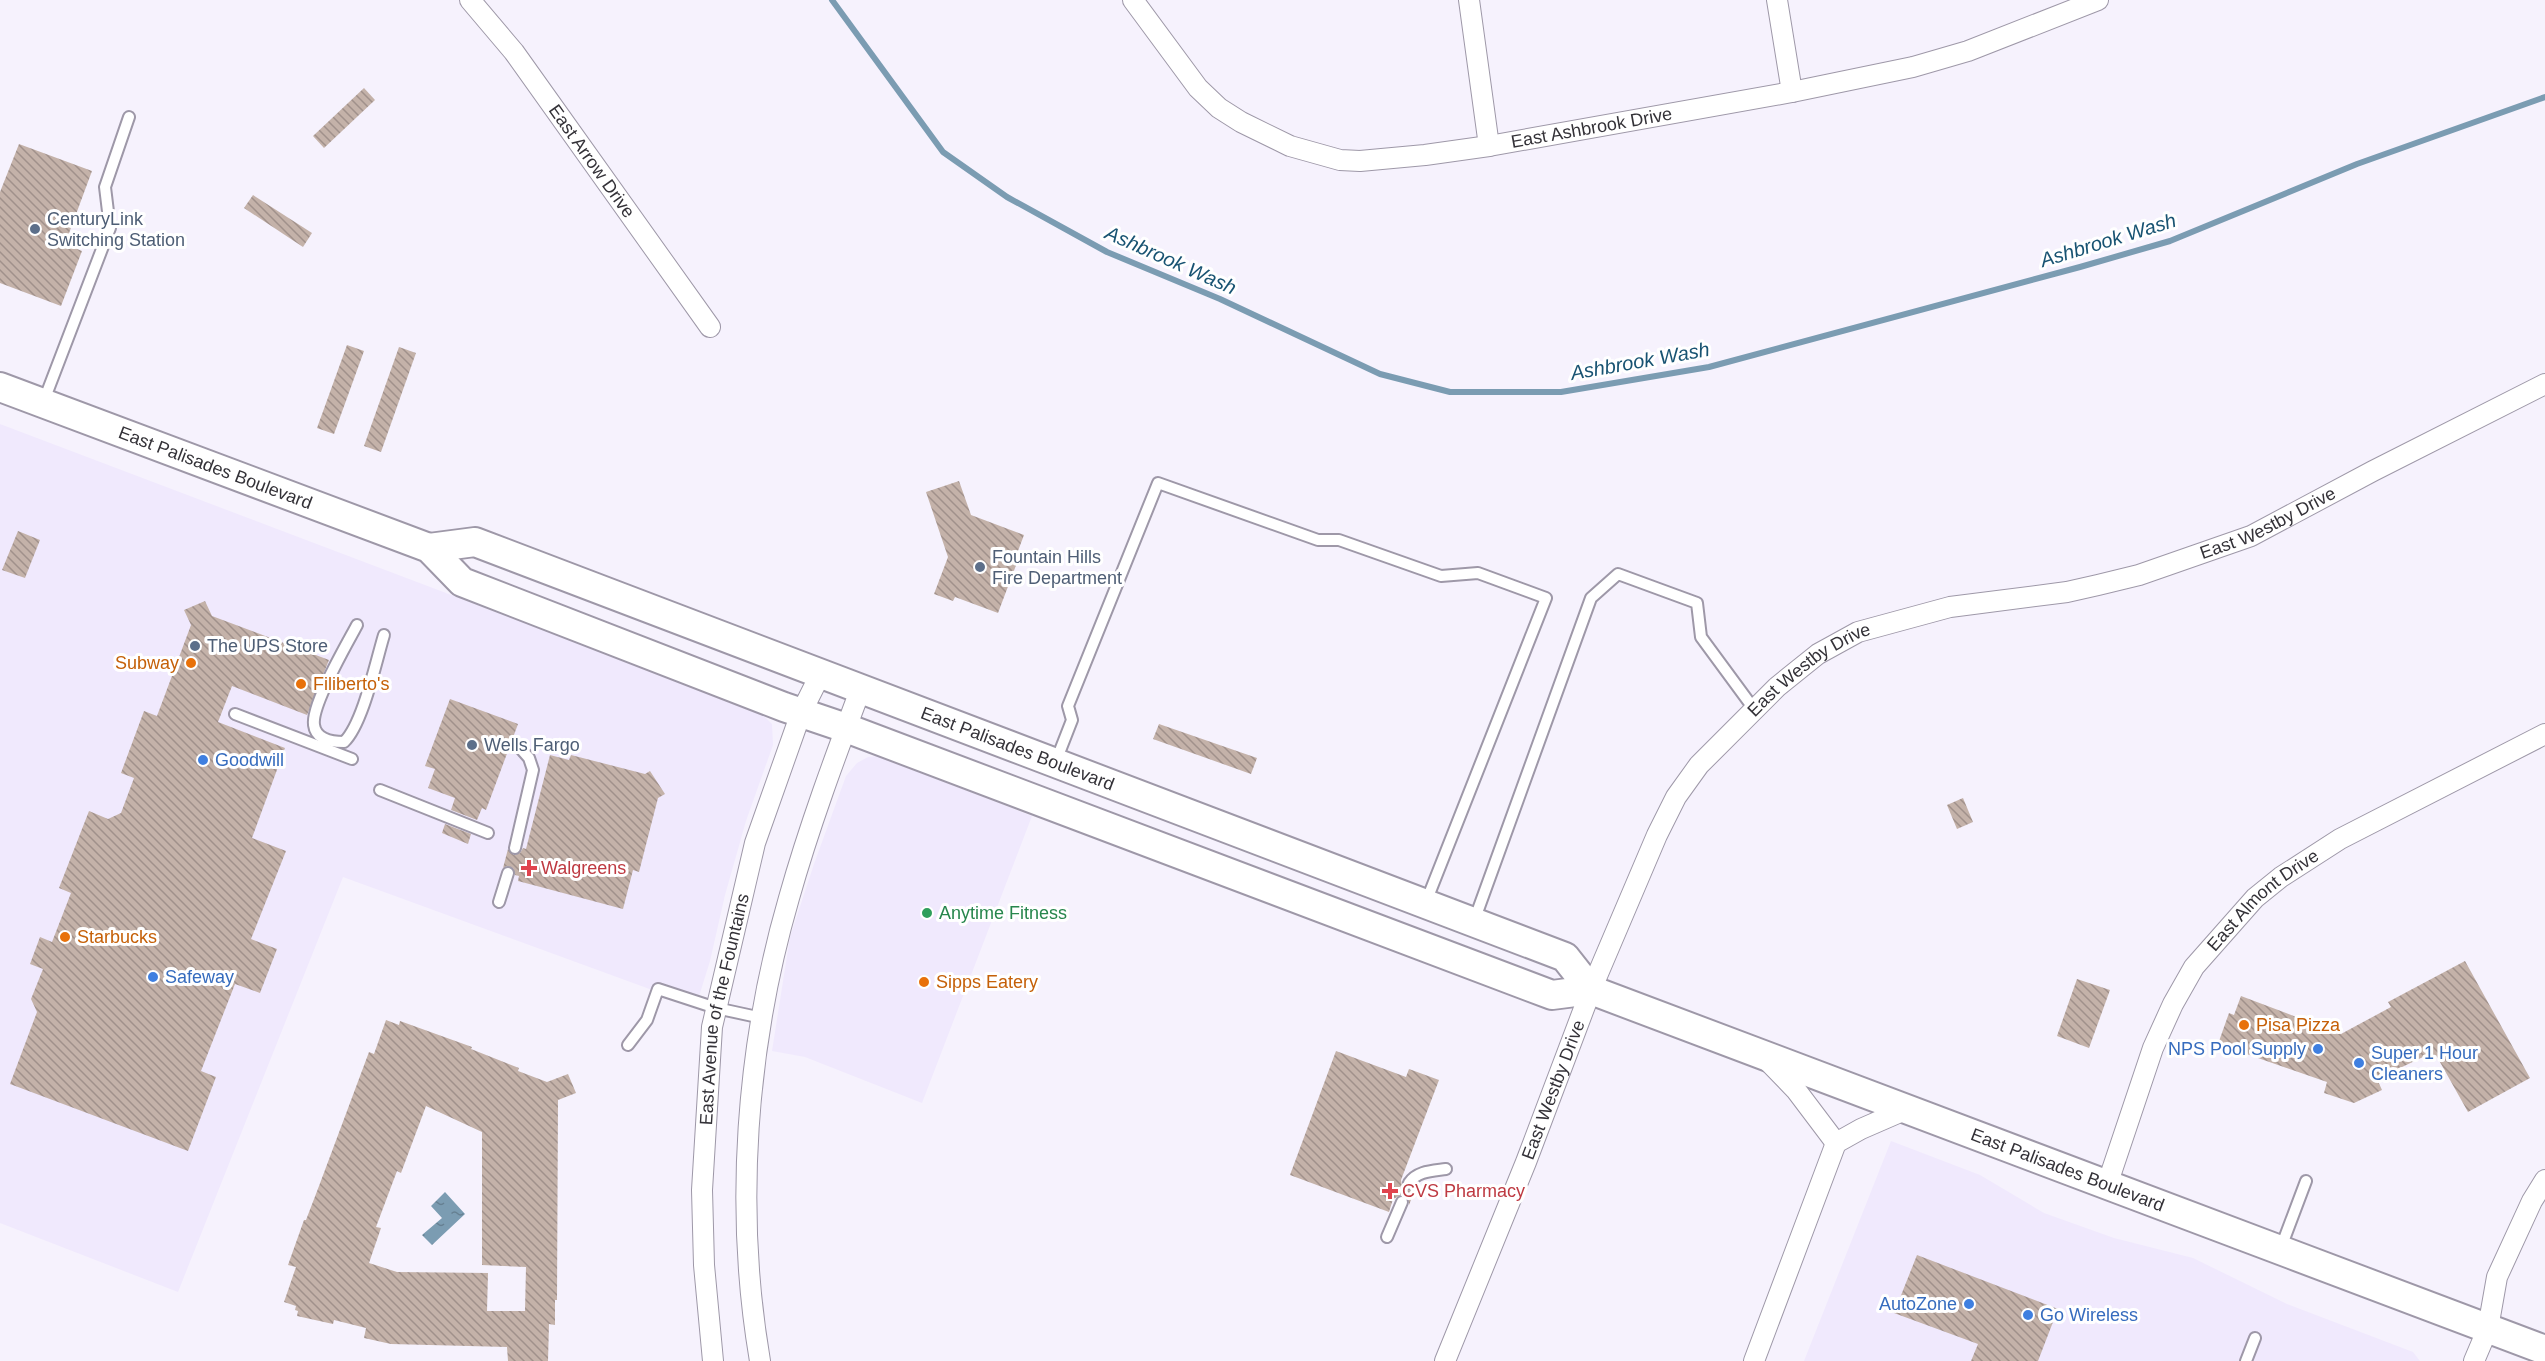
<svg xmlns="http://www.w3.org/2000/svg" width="2545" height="1361" font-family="Helvetica,sans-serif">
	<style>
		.built { fill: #f0e9fd }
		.water { fill: url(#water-ripples) }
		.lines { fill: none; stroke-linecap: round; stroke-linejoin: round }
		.stream { stroke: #7b9cb2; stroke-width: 6 }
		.building { fill: url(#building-back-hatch); fill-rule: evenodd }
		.lane-casing { stroke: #9e98a8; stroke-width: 14 }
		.street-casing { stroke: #9e98a8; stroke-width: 22 }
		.secondary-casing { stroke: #9e98a8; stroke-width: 32 }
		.lane { stroke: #fff; stroke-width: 10 }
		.street { stroke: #fff; stroke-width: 20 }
		.secondary { stroke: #fff; stroke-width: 28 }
		.service-dot { fill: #5c6f8a; stroke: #fff; stroke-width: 2 }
		.food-dot { fill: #e8710a; stroke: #fff; stroke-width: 2 }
		.shop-dot { fill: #3f7fe0; stroke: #fff; stroke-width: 2 }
		.health-dot { fill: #e0444e; stroke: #fff; stroke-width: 2 }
		.leisure-dot { fill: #2e9e5b; stroke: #fff; stroke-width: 2 }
		.labels { text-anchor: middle; stroke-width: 6; stroke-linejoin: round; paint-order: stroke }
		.street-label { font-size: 18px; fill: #343238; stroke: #fff }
		.service-label { font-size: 18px; fill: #4e5e75; stroke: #fff; text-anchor: start }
		.food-label { font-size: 18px; fill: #c56008; stroke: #fff; text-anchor: start }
		.shop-label { font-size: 18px; fill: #366cbe; stroke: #fff; text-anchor: start }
		.health-label { font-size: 18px; fill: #be3a42; stroke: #fff; text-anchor: start }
		.leisure-label { font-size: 18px; fill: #27864d; stroke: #fff; text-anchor: start }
		.water-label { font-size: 20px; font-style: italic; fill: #185372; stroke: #fff }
	</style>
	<defs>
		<pattern id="water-ripples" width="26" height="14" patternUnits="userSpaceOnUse" patternTransform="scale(1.5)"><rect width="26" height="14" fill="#7b9cb2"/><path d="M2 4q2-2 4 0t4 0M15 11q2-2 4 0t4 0" fill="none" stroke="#668092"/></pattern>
		<pattern id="building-back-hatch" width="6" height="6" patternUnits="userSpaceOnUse" patternTransform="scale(1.5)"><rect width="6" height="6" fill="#c4b2a9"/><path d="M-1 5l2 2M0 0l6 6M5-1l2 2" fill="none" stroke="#a0918b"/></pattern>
	</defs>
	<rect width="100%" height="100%" fill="#f6f2fd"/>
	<g class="built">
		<path d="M0,424L760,712L772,724L773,745L746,821L725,895L710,961L696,1006L343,877L178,1292L0,1223Z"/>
		<path d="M877,756L1032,816L922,1103L805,1057L772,1051L790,937L814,864L846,776L857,763L868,757Z"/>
		<path d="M1891,1141L1980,1175L2044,1213L2114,1238L2193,1258L2287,1304L2413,1352L2420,1361H1804Z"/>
	</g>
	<path class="water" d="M445,1192L465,1214L432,1245L422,1235L442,1218L431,1206Z"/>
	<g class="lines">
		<path class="stream" d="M832,0L943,152L1007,197L1107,252L1220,299L1380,374L1450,392H1561L1709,367L2080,267L2170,241L2357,164L2545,97"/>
	</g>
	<g class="building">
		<path d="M364,88L375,100L324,148L313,136Z"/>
		<path d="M19,144L92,171L65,244L82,251L61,306L0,283V192Z"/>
		<path d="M253,195L312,233L303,247L244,208Z"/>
		<path d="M347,345L364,351L334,434L317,428Z"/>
		<path d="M399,347L416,353L381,452L364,446Z"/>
		<path d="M959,481L971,515L1024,535L1015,559L1018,560L998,613L955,597L953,601L934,594L948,557L926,492Z"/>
		<path d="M18,531L40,540L25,578L2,570Z"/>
		<path d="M205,601L212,616L329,660L307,715L232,686L218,722L285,748L252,838L286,851L251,939L277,949L260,993L235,984L201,1071L216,1077L188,1151L10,1084L37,1012L31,999L43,969L30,964L40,937L52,942L71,893L59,888L89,811L108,819L121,813L134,778L121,773L144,711L157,716L191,625L184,610Z"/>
		<path d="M450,699L518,724L486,810L482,808L477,820L451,810L455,798L428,788L435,769L425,766Z"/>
		<path d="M1159,724L1257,758L1251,774L1153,739Z"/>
		<path d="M550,755L569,760L571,755L645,774L650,771L665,794L658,798L639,872L633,870L623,909L518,881L519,876L515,875L513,868L507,866L503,868L508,849L514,855L520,853L523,848L526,849Z"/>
		<path d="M1963,798L1973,822L1957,829L1947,805Z"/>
		<path d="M445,824L471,834L468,844L442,833Z"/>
		<path d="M2465,961L2530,1078L2468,1112L2436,1055L2425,1060L2423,1057L2377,1079L2382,1090L2354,1103L2324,1093L2327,1082L2218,1044L2229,1013L2234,1015L2241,996L2341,1034L2391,1007L2388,1002Z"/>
		<path d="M2077,979L2110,990L2089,1048L2057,1036Z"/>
		<path d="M386,1020L399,1025L400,1021L472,1047L471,1049L519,1068L518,1071L547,1082L568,1074L576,1093L558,1100L557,1300H555V1325L549,1324L548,1361H508L507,1347L391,1344L364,1338L366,1328L334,1320L333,1324L297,1316L298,1311L295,1310L296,1306L284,1302L296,1267L288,1265L304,1220H306L319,1186L369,1052L374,1054ZM426,1106L482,1132V1265L526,1267L525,1311H487L488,1273L397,1272L369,1263L381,1228L376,1227L397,1171L401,1173Z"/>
		<path d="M1336,1051L1406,1077L1409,1069L1439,1080L1401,1180L1402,1186L1407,1190L1416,1187L1409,1205L1408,1197L1401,1195L1393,1199L1389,1212L1290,1175Z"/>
		<path d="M1917,1255L2058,1309L2038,1361H1971L1978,1344L1894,1313Z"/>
	</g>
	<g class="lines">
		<g class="lane-casing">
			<g id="lane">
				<path d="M43,403L110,228L105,187L129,117"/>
				<path d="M357,625C347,644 311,705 314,725C316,740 332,742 344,742C363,724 376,661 384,635"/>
				<path d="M235,714L352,759"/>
				<path d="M1056,761L1072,720L1068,706L1158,483L1318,540H1339L1441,576L1478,573L1546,598L1426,902"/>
				<path d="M380,790L488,833"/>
				<path d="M515,848L533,770L529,758L521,749"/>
				<path d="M499,902L508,873"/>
				<path d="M1474,921L1591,598L1618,574L1697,603L1701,637L1754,709"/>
				<path d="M628,1045L647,1020L658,989L716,1008L762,1018"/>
				<path d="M1409,1183C1417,1171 1432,1171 1446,1169"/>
				<path d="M1387,1237L1402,1202"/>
				<path d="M2280,1250L2306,1181"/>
				<path d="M2246,1361L2255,1338"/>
			</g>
		</g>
		<g class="street-casing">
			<g id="street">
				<path id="s1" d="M470,0L514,52L710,327"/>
				<path id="s2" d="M1133,0L1198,88L1219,108L1241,122L1290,146L1340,160L1360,161L1425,155L1489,146L1792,92L1913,67L1968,51L2098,0"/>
				<path d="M1469,0L1489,146"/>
				<path d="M1777,0L1792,92"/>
				<path d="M1767,1060L1796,1090L1836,1143"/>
				<path id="s3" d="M2107,1185L2153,1048L2173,1004L2194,967L2255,898L2281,877L2340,839L2545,734"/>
				<path id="s4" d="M713,1361L704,1265L702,1190L712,1027L755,843L801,713L821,673"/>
				<path d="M760,1361C734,1209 746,1046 789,898C809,827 835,757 861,688"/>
				<path id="s5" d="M1445,1361L1526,1162L1591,990L1657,835L1676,797L1699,765L1777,687L1818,654L1858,632L1950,607L2067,592L2098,585L2139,575L2251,536L2373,471L2545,384"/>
				<path d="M1754,1361L1836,1143L1861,1129L1907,1109"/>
				<path d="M2474,1361L2488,1328L2497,1277L2532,1201L2545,1180"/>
			</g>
		</g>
		<g class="secondary-casing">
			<g id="secondary">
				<path id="s6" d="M0,387L429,548L462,582L784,707L846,728L1552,995L1591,990L2545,1350"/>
				<path id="s7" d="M429,548L475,542L1565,957L1591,990"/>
			</g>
		</g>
		<use href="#lane" class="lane"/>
		<use href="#street" class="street"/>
		<use href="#secondary" class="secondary"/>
	</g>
	<g class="service-dot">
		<circle cx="35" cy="229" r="6"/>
		<circle cx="980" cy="567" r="6"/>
		<circle cx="195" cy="646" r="6"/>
		<circle cx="472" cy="745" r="6"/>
	</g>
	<g class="food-dot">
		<circle cx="191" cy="663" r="6"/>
		<circle cx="301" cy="684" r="6"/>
		<circle cx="65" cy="937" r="6"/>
		<circle cx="924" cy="982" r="6"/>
		<circle cx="2244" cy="1025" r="6"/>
	</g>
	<g class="shop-dot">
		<circle cx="203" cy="760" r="6"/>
		<circle cx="153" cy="977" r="6"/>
		<circle cx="2318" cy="1049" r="6"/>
		<circle cx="2359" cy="1063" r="6"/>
		<circle cx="1969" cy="1304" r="6"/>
		<circle cx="2028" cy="1315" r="6"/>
	</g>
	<g class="health-dot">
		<path d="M526 859h6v6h6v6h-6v6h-6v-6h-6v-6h6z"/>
		<path d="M1387 1182h6v6h6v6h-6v6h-6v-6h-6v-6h6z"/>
	</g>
	<circle class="leisure-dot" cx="927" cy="913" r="6"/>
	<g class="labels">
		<g class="street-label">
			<text dy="6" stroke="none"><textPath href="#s2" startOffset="525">East Ashbrook Drive</textPath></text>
			<text dy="6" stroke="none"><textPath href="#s1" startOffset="202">East Arrow Drive</textPath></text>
			<text dy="6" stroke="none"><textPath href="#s6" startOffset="230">East Palisades Boulevard</textPath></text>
			<text dy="6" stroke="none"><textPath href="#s5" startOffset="1284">East Westby Drive</textPath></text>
			<text dy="6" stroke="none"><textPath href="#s5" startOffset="796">East Westby Drive</textPath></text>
			<text dy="6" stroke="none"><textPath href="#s7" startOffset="627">East Palisades Boulevard</textPath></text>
			<text dy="6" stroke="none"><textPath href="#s3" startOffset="332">East Almont Drive</textPath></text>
			<text dy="6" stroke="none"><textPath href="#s4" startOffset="354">East Avenue of the Fountains</textPath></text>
			<text dy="6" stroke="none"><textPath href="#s5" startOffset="292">East Westby Drive</textPath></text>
			<text dy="6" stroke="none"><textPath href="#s6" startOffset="2220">East Palisades Boulevard</textPath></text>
		</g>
		<g class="service-label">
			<text x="47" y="225">CenturyLink<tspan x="47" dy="21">Switching Station</tspan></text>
			<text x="992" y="563">Fountain Hills<tspan x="992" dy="21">Fire Department</tspan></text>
			<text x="207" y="652">The UPS Store</text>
			<text x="484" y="751">Wells Fargo</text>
		</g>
		<g class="food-label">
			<text x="179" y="669" text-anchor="end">Subway</text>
			<text x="313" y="690">Filiberto's</text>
			<text x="77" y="943">Starbucks</text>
			<text x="936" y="988">Sipps Eatery</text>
			<text x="2256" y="1031">Pisa Pizza</text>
		</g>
		<g class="shop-label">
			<text x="215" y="766">Goodwill</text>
			<text x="165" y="983">Safeway</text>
			<text x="2306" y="1055" text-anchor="end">NPS Pool Supply</text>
			<text x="2371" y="1059">Super 1 Hour<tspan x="2371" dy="21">Cleaners</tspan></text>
			<text x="1957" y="1310" text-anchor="end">AutoZone</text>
			<text x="2040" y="1321">Go Wireless</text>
		</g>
		<g class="health-label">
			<text x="541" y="874">Walgreens</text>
			<text x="1402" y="1197">CVS Pharmacy</text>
		</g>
		<g class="leisure-label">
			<text x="939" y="919">Anytime Fitness</text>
		</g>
		<g class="water-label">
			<text transform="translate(2108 240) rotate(-17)" y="7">Ashbrook Wash</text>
			<text transform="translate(1171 260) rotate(24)" y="7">Ashbrook Wash</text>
			<text transform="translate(1640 361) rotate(-10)" y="7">Ashbrook Wash</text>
		</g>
	</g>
</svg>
